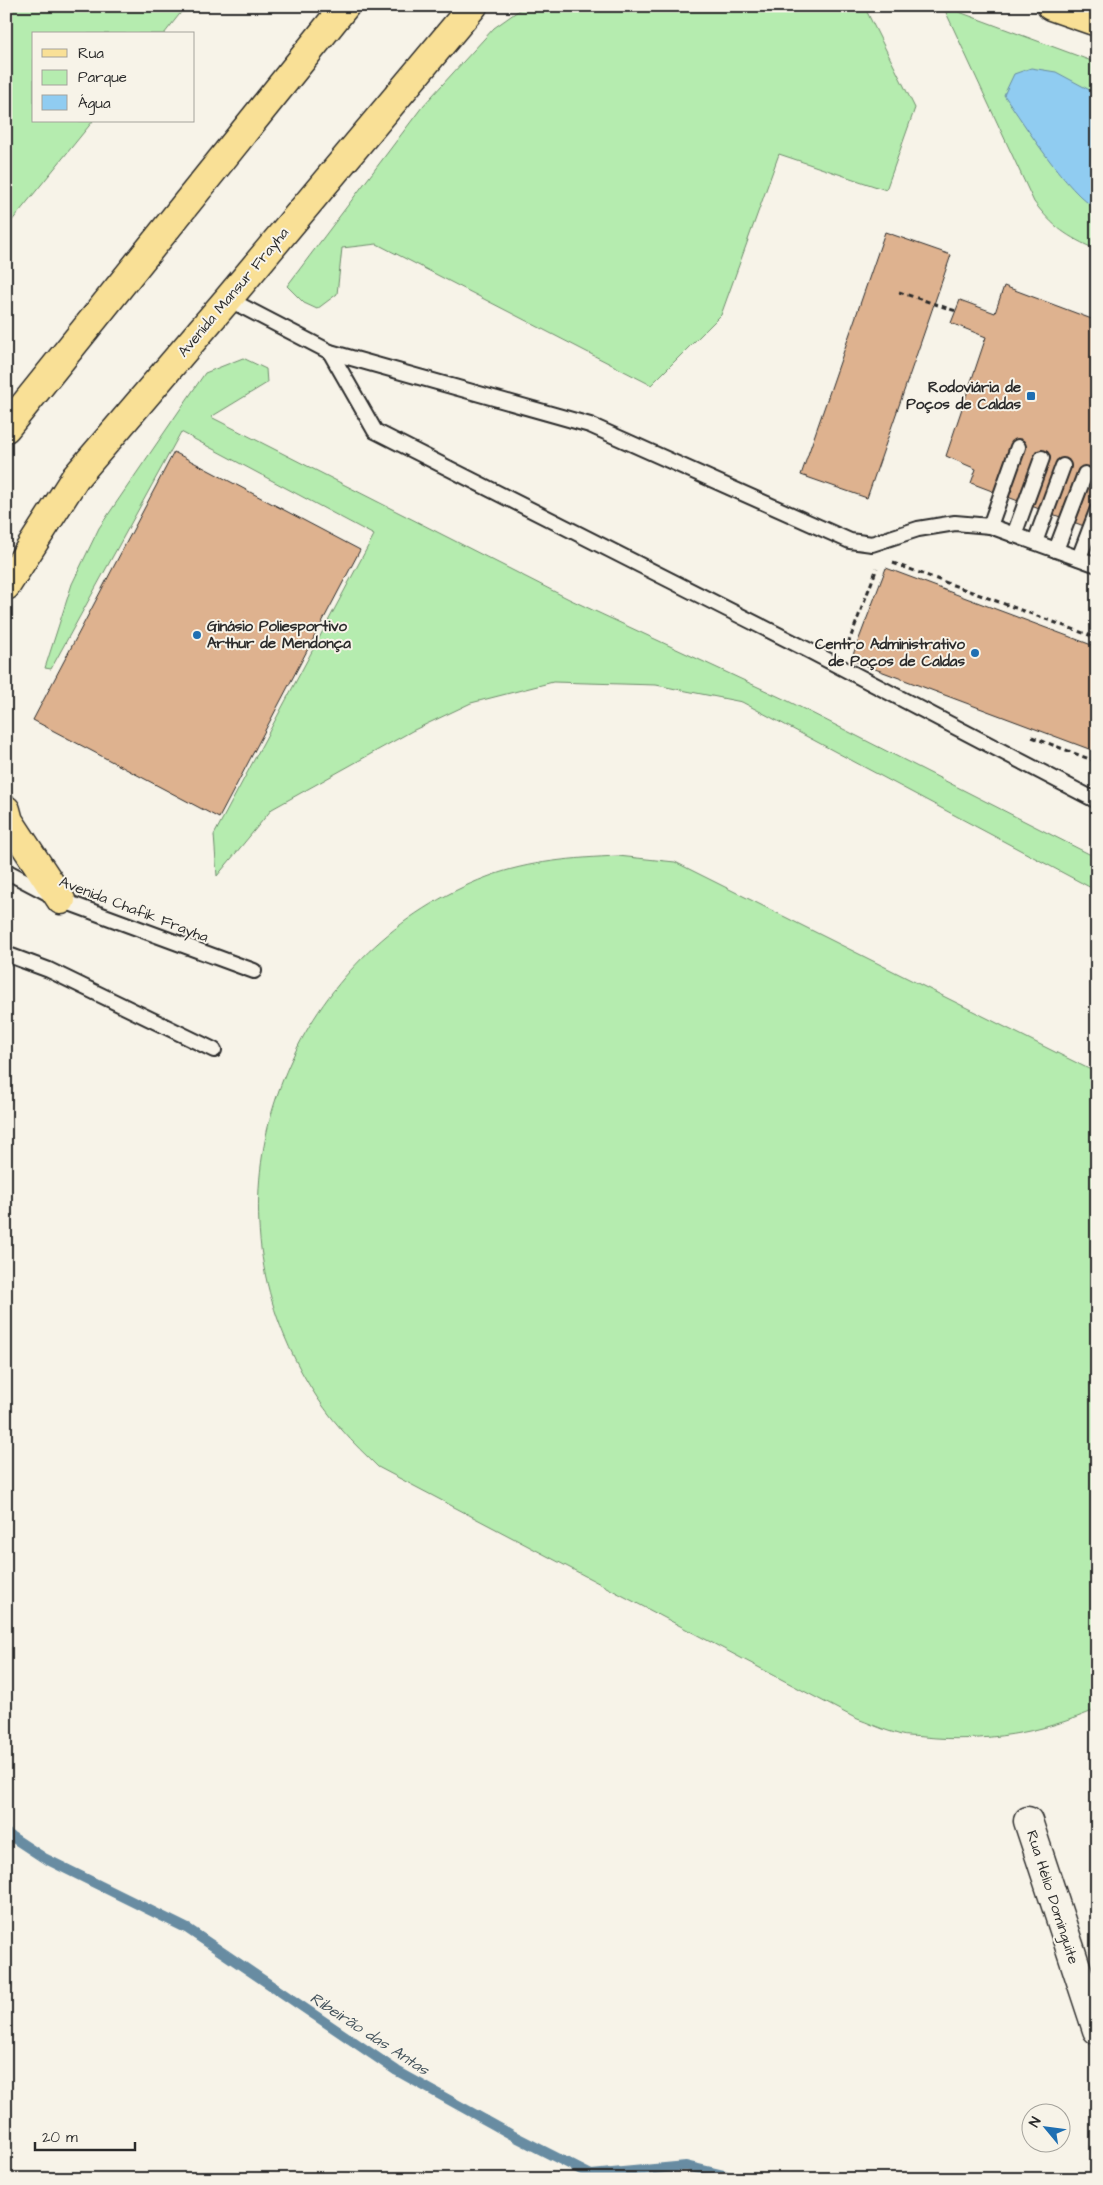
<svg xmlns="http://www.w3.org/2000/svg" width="1103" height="2185" font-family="'Architects Daughter',sans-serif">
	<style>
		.green { fill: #b5ecaf; stroke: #708c6d }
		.water { fill: #90ccf1; stroke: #688ca2 }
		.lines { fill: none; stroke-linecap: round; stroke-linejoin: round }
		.stream { stroke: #688ca2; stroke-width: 10 }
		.building { fill: #deb28f; stroke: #2b2b2b }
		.lane-casing { stroke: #2b2b2b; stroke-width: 18 }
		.street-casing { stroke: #2b2b2b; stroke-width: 31 }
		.primary-casing { stroke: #2b2b2b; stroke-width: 31 }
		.path { stroke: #2b2b2b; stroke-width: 3; stroke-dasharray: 5 4; stroke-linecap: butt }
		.lane { stroke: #f7f3e8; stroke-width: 14 }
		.street { stroke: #f7f3e8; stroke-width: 28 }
		.primary { stroke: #f9e096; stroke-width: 28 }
		.poi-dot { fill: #1f6fb2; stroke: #f7f3e8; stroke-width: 2 }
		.labels { text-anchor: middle; stroke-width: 4; stroke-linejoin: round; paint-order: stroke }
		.street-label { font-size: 15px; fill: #2b2b2b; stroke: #f7f3e8 }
		.poi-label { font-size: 15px; font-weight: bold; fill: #2b2b2b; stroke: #f7f3e8; text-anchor: end }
		.water-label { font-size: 16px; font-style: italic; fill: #44535c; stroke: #f7f3e8 }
	</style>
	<rect width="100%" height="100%" fill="#f7f3e8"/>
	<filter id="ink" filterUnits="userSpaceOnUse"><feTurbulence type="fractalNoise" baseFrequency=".02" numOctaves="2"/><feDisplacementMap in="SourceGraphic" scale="10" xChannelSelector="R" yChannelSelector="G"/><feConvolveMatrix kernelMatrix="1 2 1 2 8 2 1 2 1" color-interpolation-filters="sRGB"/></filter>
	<g filter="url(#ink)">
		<g class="green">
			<path d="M6,6H186L164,34H34V121H93L6,228Z"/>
			<path d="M525,6H864L915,108L886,190L779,154L721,315L651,385L377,244L342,248L337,294L317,309L304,303L287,286L422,107L494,28Z"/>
			<path d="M943,6L1097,63V250C1066,236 1054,228 1034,202Z"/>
			<path d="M243,358L266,369L267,383L211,417L569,599L788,701L1097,858V891L742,702L656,685L553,682L471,703L412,731L272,809L217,876L214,835L374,535L181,432L51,669L45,668L72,584L99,528L205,373Z"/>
			<path d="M618,856L675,862L1097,1073V1709C1043,1733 983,1743 924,1737C916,1736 906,1737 898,1734C883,1730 869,1723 855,1718L378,1467C366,1455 353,1443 342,1430C318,1403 298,1369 284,1335C209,1155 306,945 487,877C529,861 574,858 618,856Z"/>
		</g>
		<path class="water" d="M1031,68L1056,72L1097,94V209C1067,193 1025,125 1004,95L1014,74Z"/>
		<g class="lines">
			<path class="stream" d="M6,1833L44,1858L188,1929L397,2071L514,2136L591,2175L686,2166L741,2179"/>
		</g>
		<g class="building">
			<path d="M885,232L951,255L867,498L801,475Z"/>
			<path d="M1004,286L1097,321V531L971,483L976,469L946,456L986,337L951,323L960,300L995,313Z"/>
			<path d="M174,452L360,550L219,818L33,720Z"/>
			<path d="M886,568L1097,647V752L851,660Z"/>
		</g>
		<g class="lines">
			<g class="lane-casing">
				<g id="lane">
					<path d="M228,299L330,352L590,425L850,541L872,544L918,529L955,523L990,526L1097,565"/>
					<path d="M330,352L375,431L808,650L1097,801"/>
					<path d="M990,526L1018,447"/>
					<path d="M1014,535L1042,458"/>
					<path d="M1035,542L1063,466"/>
					<path d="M1056,550L1085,474"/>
					<path d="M1079,558L1097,511"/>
					<path d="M6,871L61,900L254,971"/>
					<path d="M6,954L49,970L214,1050"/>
				</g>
			</g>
			<g class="street-casing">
				<path id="street" d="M1028,1821L1097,2030"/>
			</g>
			<g class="primary-casing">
				<g id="primary">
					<path d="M1051,6L1097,22"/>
					<path d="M6,428L345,6"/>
					<path d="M6,586L75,478L228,299L473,6"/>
					<path d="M6,810L9,821L61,900"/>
				</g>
			</g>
			<g class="path">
				<path d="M899,292L956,311"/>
				<path d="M893,563L1097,638"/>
				<path d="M848,644L877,568"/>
				<path d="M1032,737L1097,762"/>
			</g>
			<use href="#lane" class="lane"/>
			<use href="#street" class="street"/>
			<use href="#primary" class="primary"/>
		</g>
	</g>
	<g class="poi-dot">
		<rect x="1026" y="391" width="10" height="10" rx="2.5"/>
		<circle cx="197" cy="635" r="5"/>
		<circle cx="975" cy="653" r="5"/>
	</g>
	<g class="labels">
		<g class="street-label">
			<text transform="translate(233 292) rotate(-50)" y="5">Avenida Mansur Frayha</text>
			<text transform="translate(134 909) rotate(21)" y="5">Avenida Chafik Frayha</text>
			<text transform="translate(1053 1897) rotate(72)" y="5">Rua Hélio Dominguite</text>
		</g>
		<g class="poi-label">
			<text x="1021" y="392">Rodoviária de<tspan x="1021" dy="17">Poços de Caldas</tspan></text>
			<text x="207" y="631" text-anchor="start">Ginásio Poliesportivo<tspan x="207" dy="17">Arthur de Mendonça</tspan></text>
			<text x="965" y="649">Centro Administrativo<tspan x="965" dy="17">de Poços de Caldas</tspan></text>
		</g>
		<g class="water-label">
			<text transform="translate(370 2033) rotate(33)" y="6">Ribeirão das Antas</text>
		</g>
	</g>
	<rect width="1103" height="2185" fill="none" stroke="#f7f3e8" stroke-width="25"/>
	<rect x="12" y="12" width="1078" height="2160" fill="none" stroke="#2b2b2b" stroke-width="2" filter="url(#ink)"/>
	<rect x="32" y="32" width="162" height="90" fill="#f7f3e8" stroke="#a5a39c"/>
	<rect x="42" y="49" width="25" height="8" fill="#f9e096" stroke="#a5a39c"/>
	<text x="78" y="58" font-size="15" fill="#2b2b2b">Rua</text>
	<rect x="42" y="70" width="25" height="15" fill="#b5ecaf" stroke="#a5a39c"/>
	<text x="78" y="82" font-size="15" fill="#2b2b2b">Parque</text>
	<rect x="42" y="95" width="25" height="15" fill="#90ccf1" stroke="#a5a39c"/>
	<text x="78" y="108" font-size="15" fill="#2b2b2b">Água</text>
	<g transform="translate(1046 2128) rotate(299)"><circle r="24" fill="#f7f3e8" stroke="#a5a39c"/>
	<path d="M0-4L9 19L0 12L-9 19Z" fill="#1f6fb2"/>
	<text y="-8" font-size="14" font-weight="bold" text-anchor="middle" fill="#2b2b2b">N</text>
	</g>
	<path d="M35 2142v8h100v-8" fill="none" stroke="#2b2b2b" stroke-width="2.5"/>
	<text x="42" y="2142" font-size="15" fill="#2b2b2b" stroke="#f7f3e8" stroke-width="4" paint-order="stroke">20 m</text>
</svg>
